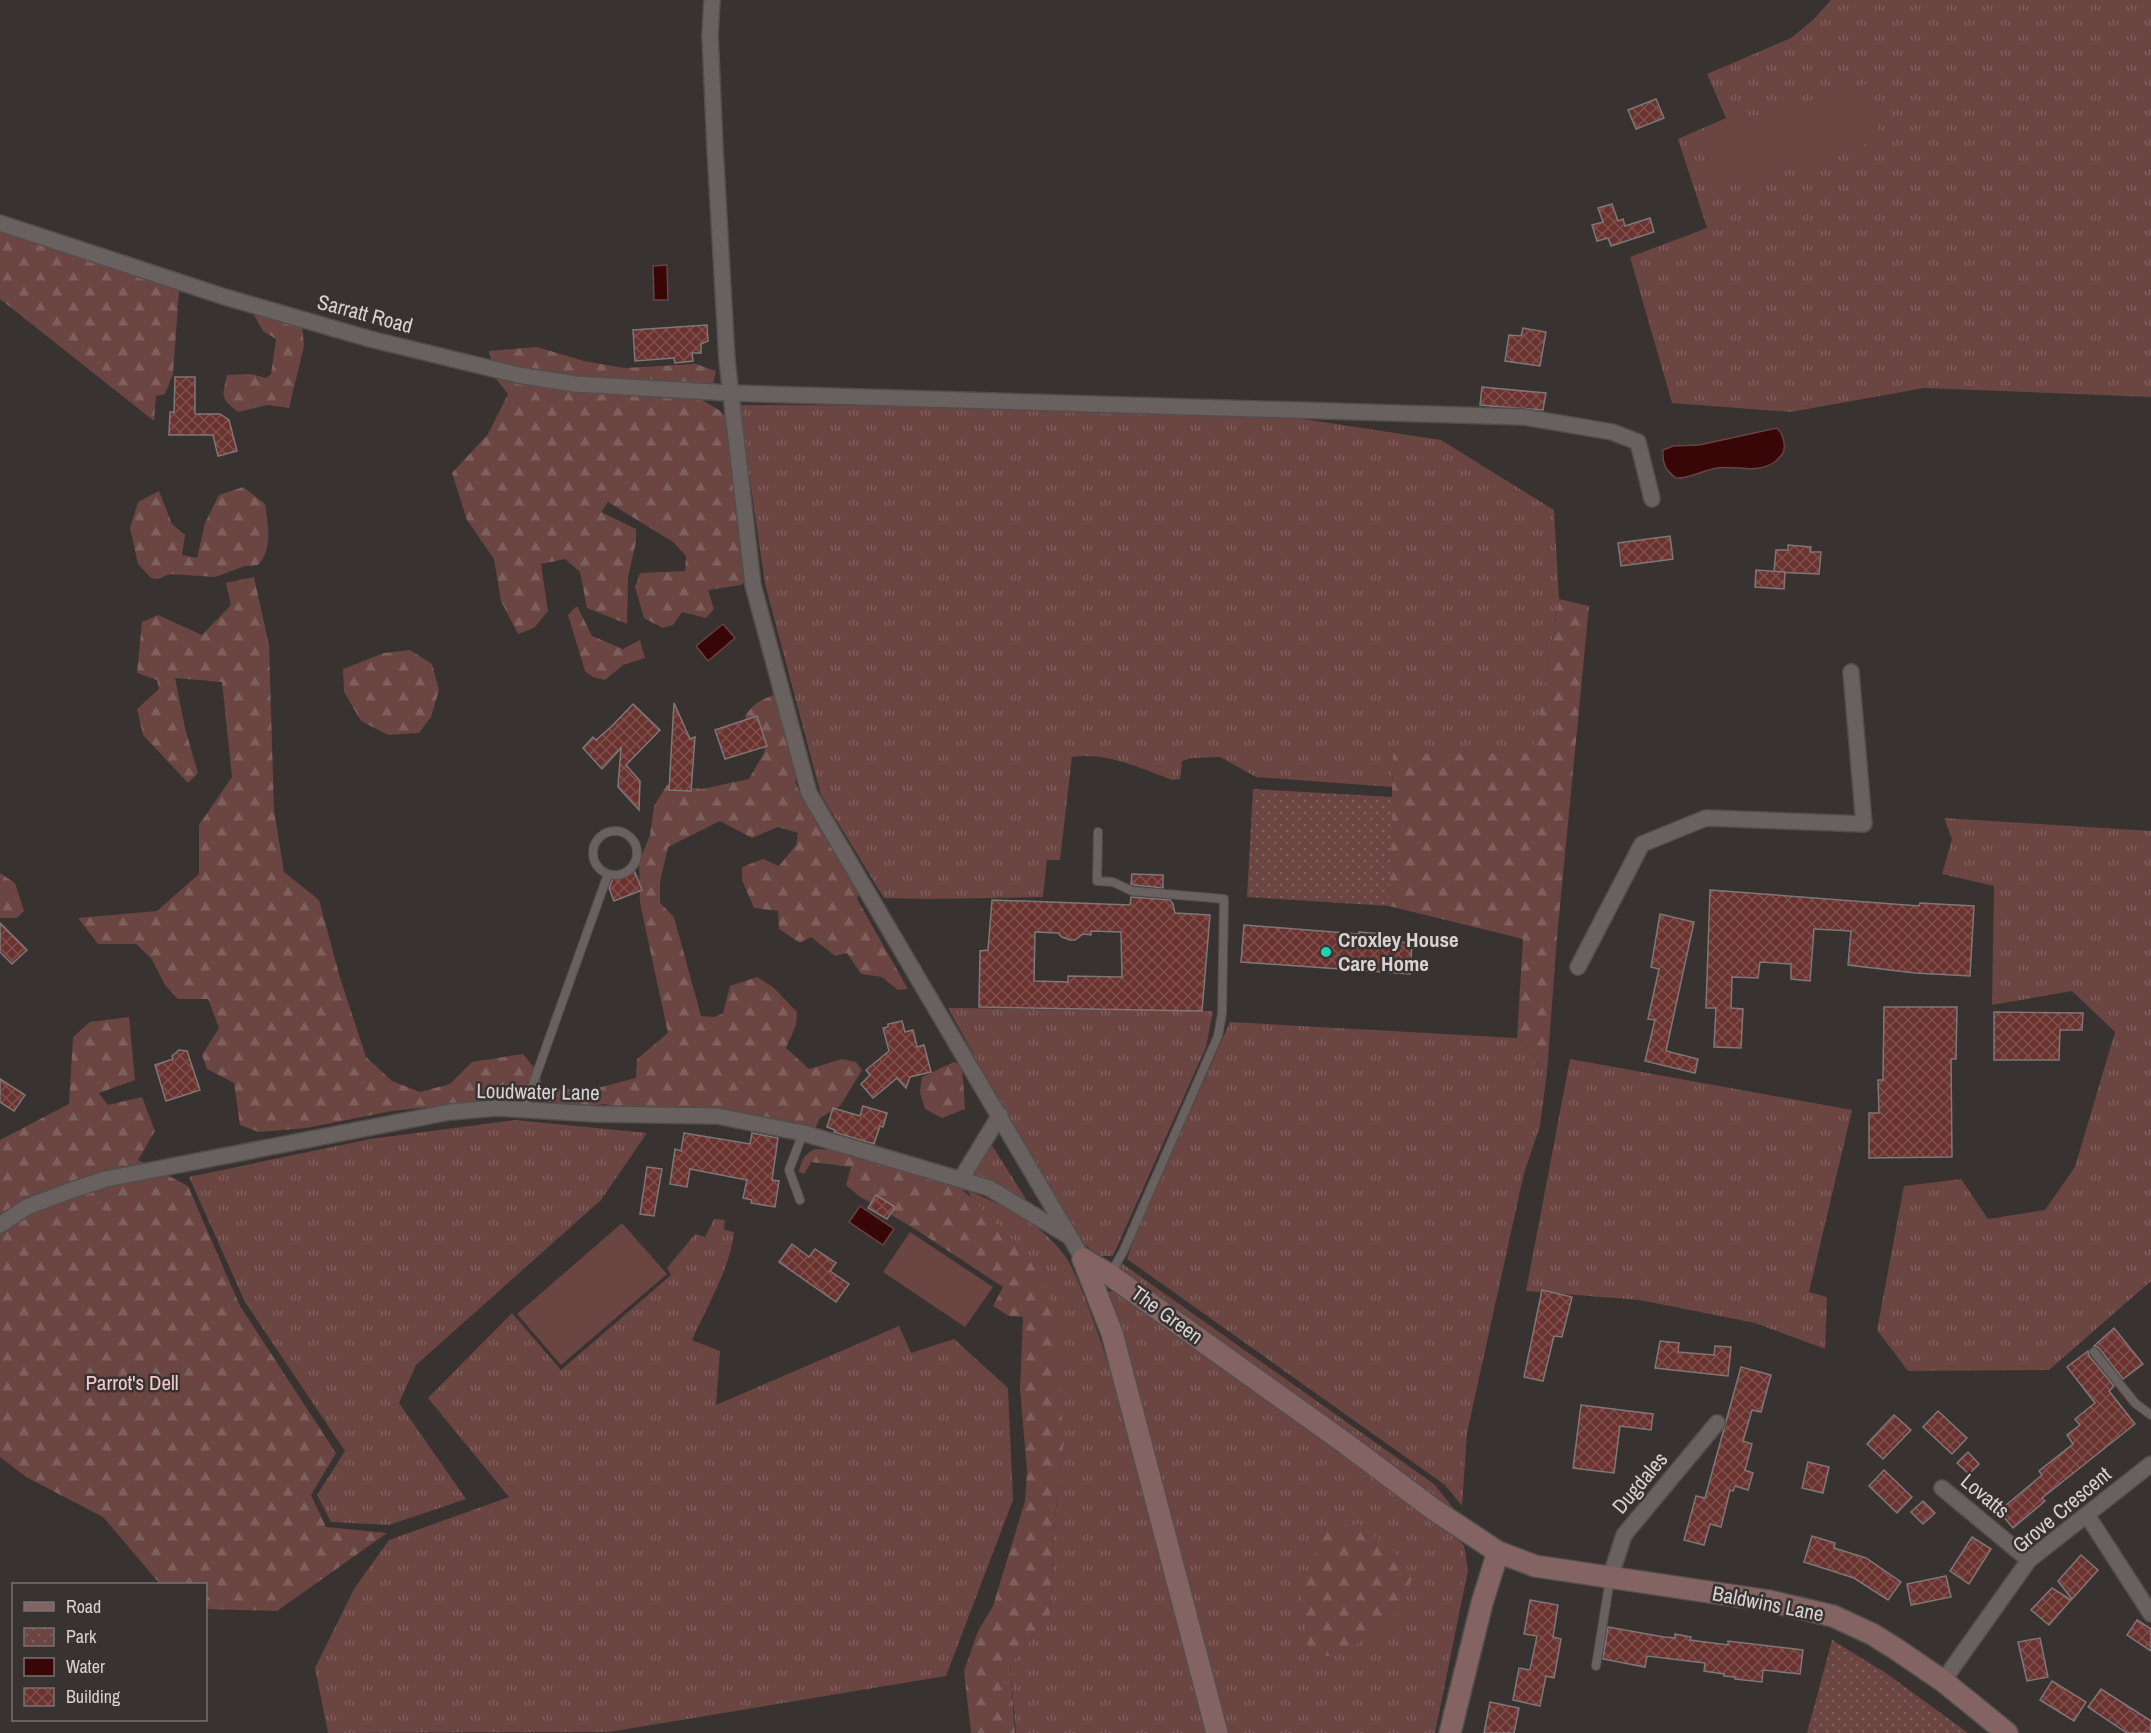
<svg xmlns="http://www.w3.org/2000/svg" width="2151" height="1733" font-family="'Archivo Narrow',sans-serif">
	<style>
		.grass { fill: url(#grass-tufts) }
		.forest { fill: url(#forest-firs) }
		.park { fill: url(#park-dots) }
		.pitch { fill: #6a4542 }
		.water { fill: #390607; stroke: #684444; stroke-width: 1.5 }
		.building { fill: url(#building-cross-hatch); stroke: #7f7776; stroke-width: 1.5; fill-rule: evenodd }
		.lines { fill: none; stroke-linecap: round; stroke-linejoin: round }
		.lane-casing { stroke: #534e4d; stroke-width: 10 }
		.street-casing { stroke: #534e4d; stroke-width: 18 }
		.secondary-casing { stroke: #534e4d; stroke-width: 24 }
		.lane { stroke: #696160; stroke-width: 8 }
		.street { stroke: #696160; stroke-width: 15 }
		.secondary { stroke: #846462; stroke-width: 21 }
		.poi-dot { fill: #1bd5b1; stroke: #383231; stroke-width: 2 }
		.labels { text-anchor: middle; stroke-width: 5; stroke-linejoin: round; paint-order: stroke }
		.street-label { font-size: 21px; fill: #d7d3d3; stroke: #383231 }
		.poi-label { font-size: 21px; font-weight: bold; fill: #d7d3d3; stroke: #383231; text-anchor: start }
		.park-label { font-size: 21px; fill: #f2ccc9; stroke: #383231 }
	</style>
	<defs>
		<pattern id="grass-tufts" width="24" height="20" patternUnits="userSpaceOnUse" patternTransform="scale(1.5)"><rect width="24" height="20" fill="#6a4542"/><path d="M3 7l-1-3M5 7V3M7 7l1-3M15 17l-1-3M17 17v-4M19 17l1-3" fill="none" stroke="#7f5f5c"/></pattern>
		<pattern id="forest-firs" width="22" height="20" patternUnits="userSpaceOnUse" patternTransform="scale(1.5)"><rect width="22" height="20" fill="#6a4542"/><path d="M5 1l3.5 6h-7zM16 11l3.5 6h-7z" fill="#7f5f5c"/></pattern>
		<pattern id="park-dots" width="8" height="8" patternUnits="userSpaceOnUse" patternTransform="scale(1.5)"><rect width="8" height="8" fill="#6a4542"/><path d="M2 2h.1M6 6h.1" fill="none" stroke="#7f5f5c" stroke-width="1.8" stroke-linecap="round"/></pattern>
		<pattern id="building-cross-hatch" width="8" height="8" patternUnits="userSpaceOnUse" patternTransform="scale(1.5)"><rect width="8" height="8" fill="#6a3330"/><path d="M0 0l8 8M0 8l8-8" fill="none" stroke="#7f504d"/></pattern>
	</defs>
	<rect width="100%" height="100%" fill="#383231"/>
	<g class="grass">
		<path d="M1831,0H2151V397L1924,388L1791,412L1672,403L1630,257L1707,228L1678,139L1726,118L1707,74L1791,38L1813,20Z"/>
		<path d="M739,405L938,406L1251,411L1441,440L1554,510L1559,599L1533,754H1394L1392,787L1256,777L1220,757L1192,758L1182,761L1180,779L1172,780C1140,768 1107,752 1072,757L1060,860H1047L1043,897L928,899L884,898L821,795L765,584Z"/>
		<path d="M1944,818L2151,831V1281L2049,1370L1908,1371L1877,1330L1904,1186L1961,1179L1988,1219L2045,1210L2075,1167L2115,1032L2072,991L1992,1005L1994,886L1942,874L1952,839Z"/>
		<path d="M948,1008L1213,1011L1206,1047L1113,1256H1098L1071,1232Z"/>
		<path d="M1230,1022L1517,1038L1547,1072L1540,1126L1524,1173L1467,1433L1462,1506L1445,1485L1127,1259L1136,1233Z"/>
		<path d="M1570,1059L1852,1110L1809,1292L1827,1297L1825,1349L1755,1323L1640,1300L1526,1291Z"/>
		<path d="M515,1120L647,1133L601,1200L416,1365L399,1403L466,1499L389,1525L331,1522L317,1495L345,1451L245,1302L189,1177L370,1139Z"/>
		<path d="M989,1144L993,1147L1026,1199C1010,1200 988,1179 972,1173Z"/>
		<path d="M968,1191C1003,1204 1042,1224 1065,1256C1074,1269 1080,1286 1086,1301C1098,1332 1108,1363 1118,1395C1151,1507 1178,1620 1207,1733H1016L1010,1665L1050,1615L1055,1517L1064,1442L1026,1316Z"/>
		<path d="M714,1219L725,1220L724,1230L734,1232C731,1266 706,1309 692,1340L720,1351L716,1405L899,1326L911,1353L954,1339L1008,1388L1013,1500L946,1676L609,1732L328,1733L315,1668L354,1589L389,1540L509,1497L428,1398L512,1313L561,1370L671,1275L667,1268L695,1234L705,1237Z"/>
		<path d="M1117,1260L1434,1484L1453,1508L1440,1505L1121,1274Z"/>
		<path d="M1115,1291L1458,1538L1464,1546L1468,1570L1435,1733H1218L1104,1292Z"/>
	</g>
	<g class="forest">
		<path d="M0,229L159,268L179,291L173,374L165,394L156,396L154,421L0,299Z"/>
		<path d="M252,311L302,325L304,346L289,408L267,405L238,412C220,398 222,397 227,375L251,374L266,378L271,374L276,339L263,331Z"/>
		<path d="M537,347L584,361L624,368L696,364L716,371L713,384L685,383V390L719,410L728,419L753,574L741,585L708,590L714,609L706,618L682,612L673,625L663,628L644,618L635,587L640,573L685,571L686,556L673,542L608,502L601,512L636,529V542L628,577L627,624L587,608L580,572L565,559L541,564L548,611L534,628L518,634L501,601L494,559L467,520L452,473L488,434L508,394L496,379L489,351Z"/>
		<path d="M243,487L265,504C268,524 273,549 258,565L245,566L215,577L170,574L158,579L151,578L138,564L130,528L138,502L159,491L172,524L185,535L182,555L197,558L205,523L219,495Z"/>
		<path d="M254,577L269,645L274,810L284,872L319,900L341,981L366,1057L392,1081L420,1092L450,1084L472,1062L523,1054L540,1075L542,1088L590,1090L636,1078L637,1059L668,1033L640,903L639,862L650,835L654,806L667,785L702,789L749,779L765,751L745,717C753,702 768,696 783,693L804,768L795,782L800,793L854,872L863,881L857,899L908,989L898,990L882,977L861,974L847,953L835,956L811,937L800,943L779,929L778,911L754,908L742,880V867L763,859L779,866L796,845L798,833L778,827L752,838L720,821L668,847L660,882V903L674,917L701,1016L715,1017L723,1013L730,986L757,977L773,987L797,1012L796,1025L786,1048L809,1069L842,1059L856,1062L862,1070L840,1106L820,1118L814,1131L713,1116L699,1107H675L670,1116L629,1115L606,1104L591,1106L531,1100V1097L392,1111L307,1128L259,1132L240,1125L234,1083L207,1069L202,1055L219,1028L208,999H178L165,985L151,958L136,944H98L78,918L157,911L199,874V825L232,777L222,682L175,678L185,728L198,773L188,783L143,735L137,709L159,689L157,680L137,673L142,622L158,615L202,635L231,605L226,583Z"/>
		<path d="M1559,599L1589,606L1557,937L1547,1072L1517,1038L1523,939L1389,906L1393,754L1533,753Z"/>
		<path d="M577,606L592,636L623,649L640,640L645,658L623,665L605,680L593,677L585,671L568,615Z"/>
		<path d="M410,650L432,664L439,690L431,717L419,733L388,735L361,721L344,692L343,669L384,653Z"/>
		<path d="M0,873L15,883L24,911L17,918H0Z"/>
		<path d="M129,1017L135,1080L99,1093L108,1105L142,1097L155,1131L138,1160L188,1186L240,1306L336,1453L311,1495L326,1527L387,1533L277,1611L206,1609V1584H160L103,1517L26,1477L0,1457V1140L69,1104L73,1037L90,1022Z"/>
		<path d="M954,1062L962,1065L965,1109L942,1118L925,1109L920,1092L922,1077Z"/>
		<path d="M815,1149L836,1150L962,1189L1026,1252L1051,1300L1058,1321L1060,1398L1064,1442L1055,1517L1050,1615L1010,1665L1015,1733H971L964,1671L978,1631L993,1606L1025,1501L1027,1470L1020,1389L1023,1317L1009,1316L993,1306L1003,1287L915,1229L859,1196L846,1185L851,1167L811,1162L804,1174L799,1172C801,1161 804,1154 815,1149Z"/>
		<path d="M1359,1524L1394,1551L1413,1576L1394,1622L1335,1656L1309,1655L1301,1597L1323,1528Z"/>
	</g>
	<g class="park">
		<path d="M1253,789L1393,797L1389,906L1247,897Z"/>
		<path d="M1832,1640L1886,1673L1968,1733H1807Z"/>
	</g>
	<g class="pitch">
		<path d="M1866,84L1882,139L1717,189L1701,135Z"/>
		<path d="M622,1223L667,1274L561,1365L517,1314Z"/>
		<path d="M910,1232L993,1287L965,1327L883,1272Z"/>
	</g>
	<g class="water">
		<path d="M667,265L668,300H654L653,266Z"/>
		<path d="M1777,428C1783,434 1785,441 1784,450C1783,455 1780,457 1776,461C1758,475 1737,465 1717,468C1702,470 1691,479 1676,478C1665,470 1662,463 1663,450L1673,446L1699,445Z"/>
		<path d="M723,624L735,638L708,661L696,646Z"/>
		<path d="M860,1206L894,1229L883,1245L849,1222Z"/>
	</g>
	<g class="building">
		<path d="M1656,99L1664,118L1636,129L1628,110Z"/>
		<path d="M1612,204L1618,221L1623,219L1625,226L1650,218L1654,232L1611,246L1608,238L1597,241L1592,225L1603,222L1598,208Z"/>
		<path d="M707,325L708,341L701,344V353H692L693,361L675,363L674,358L635,361L633,330Z"/>
		<path d="M1523,328L1546,332L1540,366L1505,361L1509,335L1521,336Z"/>
		<path d="M175,377H195V414H220L229,420L237,451L218,456L213,435H169L170,412H174Z"/>
		<path d="M1482,387L1546,393L1543,410L1480,405Z"/>
		<path d="M1670,536L1673,559L1621,566L1618,543Z"/>
		<path d="M1788,545L1811,547L1810,552H1821L1819,574L1774,572L1776,550H1788Z"/>
		<path d="M1756,570L1785,572L1784,589L1755,587Z"/>
		<path d="M674,703L690,739L695,737L691,791L669,790Z"/>
		<path d="M633,704L660,730L626,765L640,781L639,810L618,787L621,748L602,769L583,748L593,737L596,740L612,726Z"/>
		<path d="M757,716L767,746L725,759L715,730Z"/>
		<path d="M634,870L642,890L614,901L609,888L613,878Z"/>
		<path d="M1132,874L1163,875V888L1134,885L1131,884Z"/>
		<path d="M1710,890L1919,906L1920,903L1974,906L1970,976L1915,973L1848,965L1851,931L1814,929L1810,981L1791,979V964L1760,962L1758,978L1732,977L1731,1008L1743,1009L1741,1048L1714,1047L1716,1008H1706Z"/>
		<path d="M1131,897L1170,900L1173,904L1175,913L1210,915L1202,1011L979,1007L980,951L988,950L992,900L1130,905ZM1091,931L1121,932L1122,977L1068,976V982L1034,981L1035,932L1058,933L1062,937L1070,940H1075L1083,934L1091,935Z"/>
		<path d="M1660,914L1694,922L1666,1051L1698,1059L1695,1073L1645,1061L1655,1020L1648,1019L1659,969L1651,967Z"/>
		<path d="M0,923L27,950L12,964L0,952Z"/>
		<path d="M1244,925L1359,934V932L1383,934V941L1412,943L1410,974L1241,962Z"/>
		<path d="M1884,1007H1957L1956,1059H1951L1952,1157L1869,1158V1113H1879L1878,1080H1883Z"/>
		<path d="M1994,1012L2083,1013L2082,1030H2060L2059,1060H1994Z"/>
		<path d="M902,1021L905,1032L913,1030L917,1047L924,1045L931,1072L910,1077L906,1088L897,1078L873,1098L861,1084L870,1075L866,1070L889,1051L883,1028L888,1027V1024Z"/>
		<path d="M179,1050L187,1051L200,1090L166,1101L155,1065L173,1059L172,1056Z"/>
		<path d="M0,1079L25,1095L14,1111L0,1102Z"/>
		<path d="M863,1106L887,1113L883,1127L880,1126L874,1144L834,1132L835,1130L827,1127L833,1108L860,1116Z"/>
		<path d="M684,1133L750,1144L752,1133L778,1138L772,1180L779,1181L775,1207L751,1203L752,1200L743,1198L747,1180L690,1169L687,1187L670,1184L675,1149L681,1151Z"/>
		<path d="M647,1167L662,1169L654,1216L640,1214Z"/>
		<path d="M876,1195L895,1207L887,1219L868,1208Z"/>
		<path d="M792,1244L809,1257L815,1249L836,1263L830,1271L849,1284L836,1302L779,1262Z"/>
		<path d="M1542,1290L1572,1297L1562,1337L1554,1336L1543,1381L1524,1377Z"/>
		<path d="M2114,1328L2143,1364L2123,1379L2099,1348L2094,1346Z"/>
		<path d="M1660,1341L1679,1343L1678,1352L1714,1355L1715,1346L1731,1347L1728,1376L1655,1368Z"/>
		<path d="M2088,1351L2089,1356L2114,1386L2109,1391L2135,1424L2042,1498L2045,1501L2013,1528L1999,1511L2042,1475L2039,1471L2073,1444L2067,1435L2080,1425L2075,1419L2095,1403L2067,1367Z"/>
		<path d="M1741,1367L1771,1375L1761,1412L1752,1410L1743,1441L1752,1444L1745,1470L1753,1473L1748,1490L1735,1486L1733,1491L1730,1490L1721,1527L1710,1524L1704,1545L1684,1540L1696,1496L1705,1498Z"/>
		<path d="M1581,1405L1653,1414L1651,1430L1620,1426L1614,1473L1573,1468Z"/>
		<path d="M1938,1411L1967,1438L1952,1454L1923,1427Z"/>
		<path d="M1894,1415L1911,1430L1883,1459L1867,1444Z"/>
		<path d="M1968,1452L1979,1464L1969,1474L1957,1463Z"/>
		<path d="M1808,1462L1829,1467L1823,1493L1802,1488Z"/>
		<path d="M1884,1470L1912,1497L1897,1513L1869,1486Z"/>
		<path d="M1923,1501L1935,1513L1923,1524L1911,1512Z"/>
		<path d="M1812,1536L1835,1543L1834,1548L1866,1558L1901,1582L1888,1600L1854,1578L1804,1562Z"/>
		<path d="M1972,1537L1991,1549L1969,1584L1950,1571Z"/>
		<path d="M2081,1555L2098,1570L2072,1599L2058,1581Z"/>
		<path d="M1946,1576L1951,1597L1911,1605L1907,1584Z"/>
		<path d="M2052,1588L2071,1600L2049,1625L2031,1610Z"/>
		<path d="M1530,1600L1558,1605L1553,1637L1561,1639L1554,1678L1546,1676L1540,1706L1513,1700L1519,1668L1530,1670L1537,1636L1524,1634Z"/>
		<path d="M2137,1620L2151,1629V1651L2127,1635Z"/>
		<path d="M1608,1627L1664,1637L1675,1638V1634L1691,1637L1690,1640L1728,1645V1641L1803,1650L1800,1674L1763,1670L1762,1682L1735,1679V1677L1724,1676V1674L1704,1671L1705,1663L1647,1656L1645,1667L1603,1659Z"/>
		<path d="M2040,1638L2048,1677L2027,1681L2018,1642Z"/>
		<path d="M2052,1681L2086,1702L2074,1721L2040,1700Z"/>
		<path d="M2101,1689L2151,1721V1733H2127L2088,1707Z"/>
		<path d="M1490,1702L1519,1708L1514,1733H1484Z"/>
	</g>
	<g class="lines">
		<g class="lane-casing">
			<g id="lane">
				<circle cx="615" cy="853" r="22"/>
				<path d="M1098,832L1097,881L1113,882L1132,891L1224,899L1222,1014L1218,1036L1123,1252L1111,1273"/>
				<path d="M524,1109L608,874"/>
				<path d="M800,1200L789,1170L803,1133"/>
				<path d="M2094,1352L2135,1403L2151,1415"/>
				<path d="M1596,1666L1610,1579"/>
			</g>
		</g>
		<g class="street-casing">
			<g id="street">
				<path d="M712,0L710,35L715,148L727,360L753,585L809,793L1083,1259"/>
				<path d="M0,223L225,297L370,339L518,375L575,384L730,393L1524,417L1612,432L1638,442L1652,499"/>
				<path d="M1578,967L1642,844L1706,818L1864,824L1851,672"/>
				<path d="M961,1179L1000,1115"/>
				<path d="M0,1225L27,1207L69,1191L106,1179L450,1112L496,1108L596,1114L717,1116L803,1133L989,1188L1067,1235"/>
				<path d="M1942,1488L2029,1560"/>
				<path d="M2087,1515L2151,1614"/>
				<path d="M1610,1578L1624,1535L1717,1423"/>
				<path d="M1943,1681L2029,1560L2151,1464"/>
			</g>
		</g>
		<g class="secondary-casing">
			<g id="secondary">
				<path d="M1083,1259L1110,1275L1345,1443L1433,1509L1498,1552L1535,1566L1769,1601L1833,1616L1872,1634L1896,1649L1943,1681L2007,1733"/>
				<path d="M1083,1259L1112,1333L1217,1733"/>
				<path d="M1450,1733L1482,1603L1498,1552"/>
			</g>
		</g>
		<use href="#lane" class="lane"/>
		<use href="#street" class="street"/>
		<use href="#secondary" class="secondary"/>
	</g>
	<circle class="poi-dot" cx="1326" cy="952" r="6"/>
	<g class="labels">
		<g class="street-label">
			<text transform="translate(365 314) rotate(15)" y="7">Sarratt Road</text>
			<text transform="translate(538 1092) rotate(1)" y="7">Loudwater Lane</text>
			<text transform="translate(1167 1315) rotate(36)" y="7">The Green</text>
			<text transform="translate(1640 1483) rotate(-50)" y="7">Dugdales</text>
			<text transform="translate(1985 1496) rotate(40)" y="7">Lovatts</text>
			<text transform="translate(2062 1510) rotate(-40)" y="7">Grove Crescent</text>
			<text transform="translate(1768 1604) rotate(11)" y="7">Baldwins Lane</text>
		</g>
		<g class="poi-label">
			<text x="1338" y="947">Croxley House<tspan x="1338" dy="24">Care Home</tspan></text>
		</g>
		<g class="park-label">
			<text x="132" y="1390">Parrot's Dell</text>
		</g>
	</g>
	<rect x="12" y="1583" width="195" height="138" fill="#383231" stroke="#787272" stroke-width="1.5"/>
	<rect x="24" y="1602" width="30" height="9" fill="#846462" stroke="#787272" stroke-width="1.5"/>
	<text x="66" y="1613" font-size="18" fill="#d7d3d3">Road</text>
	<rect x="24" y="1628" width="30" height="18" fill="url(#park-dots)" stroke="#787272" stroke-width="1.5"/>
	<text x="66" y="1643" font-size="18" fill="#d7d3d3">Park</text>
	<rect x="24" y="1658" width="30" height="18" fill="#390607" stroke="#787272" stroke-width="1.5"/>
	<text x="66" y="1673" font-size="18" fill="#d7d3d3">Water</text>
	<rect x="24" y="1688" width="30" height="18" fill="url(#building-cross-hatch)" stroke="#787272" stroke-width="1.5"/>
	<text x="66" y="1703" font-size="18" fill="#d7d3d3">Building</text>
</svg>
